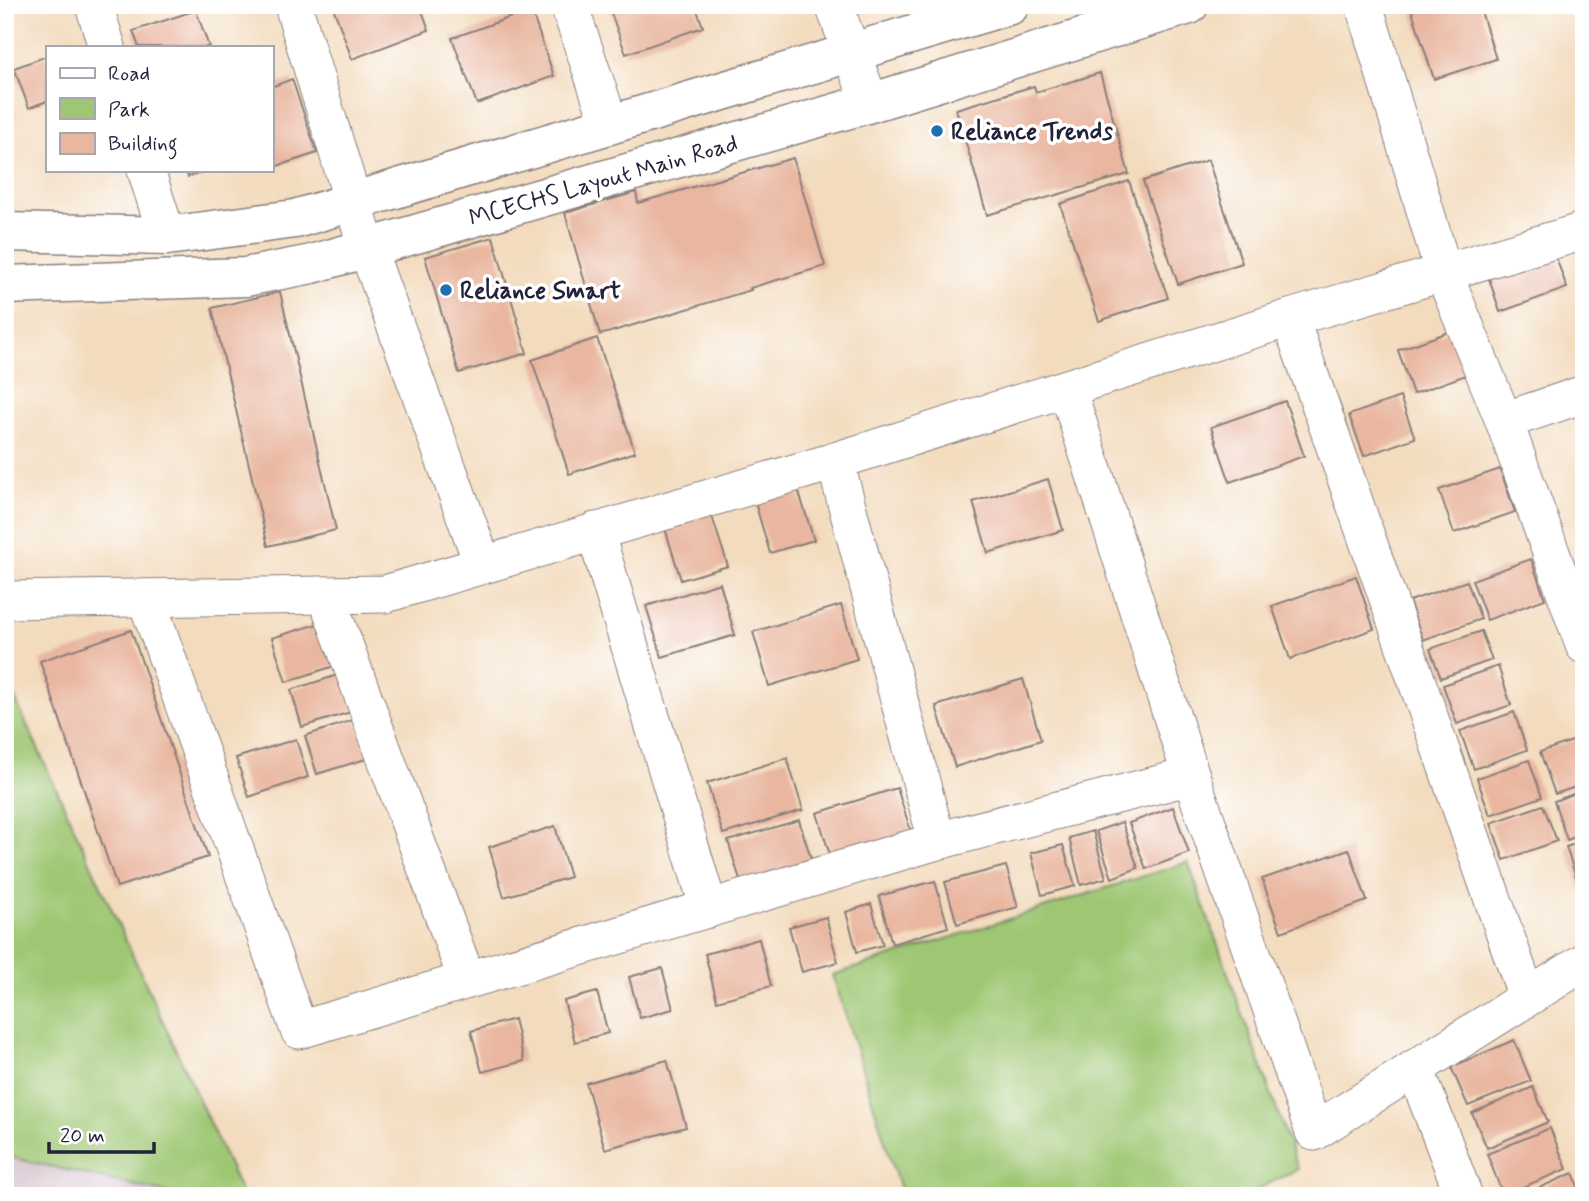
<svg xmlns="http://www.w3.org/2000/svg" width="1589" height="1201" font-family="Mynerve,sans-serif">
	<style>
		.industrial { fill: #d2bdc8 }
		.green { fill: #9fc773; stroke: #607457; stroke-width: 2 }
		.building { fill: #e9b69f }
		.lines { fill: none; stroke-linecap: round; stroke-linejoin: round }
		.street-casing { stroke: #8a7e7c; stroke-width: 39 }
		.secondary-casing { stroke: #8a7e7c; stroke-width: 41 }
		.street { stroke: #fff; stroke-width: 37 }
		.secondary { stroke: #fff; stroke-width: 38 }
		.rail { stroke: #22223b; stroke-width: 5; stroke-dasharray: 10 5; stroke-linecap: butt }
		.poi-dot { fill: #1f6fb2; stroke: #fff; stroke-width: 2.5 }
		.labels { text-anchor: middle; stroke-width: 7; stroke-linejoin: round; paint-order: stroke }
		.poi-label { font-size: 24px; font-weight: bold; fill: #22223b; stroke: #fff; text-anchor: start }
		.street-label { font-size: 24px; fill: #22223b; stroke: #fff }
	</style>
	<rect width="100%" height="100%" fill="#fff"/>
	<filter id="ink" filterUnits="userSpaceOnUse"><feTurbulence type="fractalNoise" baseFrequency=".0143" numOctaves="2"/><feDisplacementMap in="SourceGraphic" scale="14" xChannelSelector="R" yChannelSelector="G"/><feConvolveMatrix kernelMatrix="1 2 1 2 8 2 1 2 1" color-interpolation-filters="sRGB"/></filter>
	<filter id="wash" filterUnits="userSpaceOnUse"><feTurbulence type="fractalNoise" baseFrequency=".00686" numOctaves="4" result="noise"/><feDisplacementMap in="SourceGraphic" scale="28" xChannelSelector="R" yChannelSelector="G"/><feGaussianBlur stdDeviation="1.57" result="paint"/><feColorMatrix in="noise" values="0 0 0 0 0 0 0 0 0 0 0 0 0 0 0 0 0 1.4 0 .05"/><feComposite in="paint" operator="in"/></filter>
	<g filter="url(#wash)">
		<rect width="100%" height="100%" fill="#f3dbbd"/>
		<path class="industrial" d="M5,1156L181,1196H5Z"/>
		<g class="green">
			<path d="M5,677L243,1196H181L5,1156Z"/>
			<path d="M1188,862L1298,1169L1245,1196H902L833,975Z"/>
		</g>
		<g id="blocks">
			<g class="building">
				<path d="M338,5H420L429,30L352,59L333,7Z"/>
				<path d="M608,5H695L703,27L626,54Z"/>
				<path d="M1410,5H1479L1496,59L1434,79Z"/>
				<path d="M196,10L209,47H139L133,31Z"/>
				<path d="M531,10L554,76L477,104L452,38Z"/>
				<path d="M47,56V101L29,108L14,68Z"/>
				<path d="M1100,73L1129,174L987,215L956,109L1034,86L1036,92Z"/>
				<path d="M292,79L317,153L271,168V87Z"/>
				<path d="M793,158L825,266L750,288L751,290L600,335L565,213L636,192L638,203Z"/>
				<path d="M1208,160L1242,263L1178,284L1143,181Z"/>
				<path d="M185,170H208L188,177Z"/>
				<path d="M1129,181L1168,298L1099,321L1060,204Z"/>
				<path d="M493,237L527,353L459,373L425,257Z"/>
				<path d="M1552,246L1567,288L1500,312L1486,269Z"/>
				<path d="M280,292L336,530L268,546L212,308Z"/>
				<path d="M1457,329L1472,373L1413,394L1398,350Z"/>
				<path d="M597,338L635,452L569,474L532,360Z"/>
				<path d="M1400,397L1415,438L1364,456L1349,415Z"/>
				<path d="M1285,401L1304,456L1230,482L1211,427Z"/>
				<path d="M1500,469L1515,512L1454,533L1439,490Z"/>
				<path d="M1048,479L1063,530L988,553L973,502Z"/>
				<path d="M796,483L814,540L770,553L753,496Z"/>
				<path d="M709,507L728,566L681,580L663,522Z"/>
				<path d="M1531,559L1545,599L1487,620L1472,580Z"/>
				<path d="M1356,576L1374,629L1290,659L1272,606Z"/>
				<path d="M1467,581L1481,619L1423,640L1409,601Z"/>
				<path d="M720,583L735,635L662,657L646,606Z"/>
				<path d="M841,605L857,659L769,686L753,632Z"/>
				<path d="M327,621L340,664L286,682L272,638Z"/>
				<path d="M131,630L208,857L117,887L40,661Z"/>
				<path d="M1481,631L1492,660L1441,678L1430,649Z"/>
				<path d="M1498,666L1511,705L1457,724L1443,685Z"/>
				<path d="M341,674L354,711L302,727L291,690Z"/>
				<path d="M1023,679L1041,740L955,767L936,706Z"/>
				<path d="M1514,712L1527,750L1474,769L1460,731Z"/>
				<path d="M356,719L369,758L317,774L305,736Z"/>
				<path d="M1584,737V784L1555,794L1540,752Z"/>
				<path d="M296,739L308,777L249,797L236,758Z"/>
				<path d="M787,758L803,810L723,834L707,783Z"/>
				<path d="M1529,760L1542,797L1490,815L1477,778Z"/>
				<path d="M897,788L914,841L833,865L817,813Z"/>
				<path d="M1584,790V834L1567,840L1554,801Z"/>
				<path d="M1543,805L1557,841L1504,860L1491,823Z"/>
				<path d="M1173,807L1189,853L1146,869L1129,823Z"/>
				<path d="M799,820L815,871L744,893L728,841Z"/>
				<path d="M1122,822L1138,868L1112,878L1096,831Z"/>
				<path d="M555,826L570,877L504,897L489,847Z"/>
				<path d="M1093,831L1106,878L1081,885L1069,838Z"/>
				<path d="M1584,841V898H1583L1566,847Z"/>
				<path d="M1063,845L1075,886L1042,895L1031,853Z"/>
				<path d="M1349,849L1367,901L1281,932L1262,879Z"/>
				<path d="M1006,866L1018,907L957,924L945,882Z"/>
				<path d="M935,881L948,927L892,944L879,896Z"/>
				<path d="M871,904L883,945L857,952L846,912Z"/>
				<path d="M826,917L838,962L802,972L789,927Z"/>
				<path d="M759,939L771,986L717,1001L705,954Z"/>
				<path d="M662,968L673,1009L640,1018L629,977Z"/>
				<path d="M597,992L608,1033L575,1042L564,1001Z"/>
				<path d="M514,1019L524,1061L482,1072L471,1031Z"/>
				<path d="M1514,1040L1531,1081L1468,1106L1451,1067Z"/>
				<path d="M667,1060L686,1127L605,1149L586,1083Z"/>
				<path d="M1533,1087L1548,1122L1487,1148L1472,1113Z"/>
				<path d="M1550,1128L1567,1169L1503,1195L1487,1154Z"/>
				<path d="M1573,1173L1582,1196H1520Z"/>
			</g>
		</g>
	</g>
	<g filter="url(#ink)">
		<use href="#blocks" fill-opacity="0" stroke="#8a7e7c" stroke-width="2"/>
		<g class="lines">
			<g class="street-casing">
				<g id="street">
					<path d="M94,5L107,47"/>
					<path d="M293,5L367,248L483,565"/>
					<path d="M569,5L610,125"/>
					<path d="M834,5L870,103"/>
					<path d="M1364,5L1444,274L1504,421L1584,645"/>
					<path d="M146,170L167,236"/>
					<path d="M1290,318L1527,997"/>
					<path d="M1067,388L1191,776L1314,1132L1584,962"/>
					<path d="M1504,421L1584,394"/>
					<path d="M835,461L937,841"/>
					<path d="M595,531L709,909"/>
					<path d="M326,595L467,980"/>
					<path d="M146,598L299,1030L937,841L1191,776"/>
					<path d="M5,600L385,594L835,461L1290,318L1584,231"/>
					<path d="M1415,1068L1464,1196"/>
				</g>
			</g>
			<g class="secondary-casing">
				<g id="secondary">
					<path d="M5,232L167,236L295,219L1010,5"/>
					<path d="M5,285L245,277L312,264L870,103L1189,5"/>
				</g>
			</g>
			<use href="#street" class="street"/>
			<use href="#secondary" class="secondary"/>
			<path class="rail" d="M5,1193L17,1196"/>
		</g>
	</g>
	<g class="poi-dot">
		<circle cx="937" cy="131" r="7"/>
		<circle cx="446" cy="290" r="7"/>
	</g>
	<g class="labels">
		<g class="poi-label">
			<text x="951" y="139">Reliance Trends</text>
			<text x="460" y="298">Reliance Smart</text>
		</g>
		<g class="street-label">
			<text transform="translate(603 180) rotate(-16)" y="8">MCECHS Layout Main Road</text>
		</g>
	</g>
	<rect width="1589" height="1201" fill="none" stroke="#fff" stroke-width="28"/>
	<rect x="46" y="46" width="228" height="126" fill="#ffffff" stroke="#a7a7b1" stroke-width="2"/>
	<rect x="60" y="68" width="35" height="10" fill="#ffffff" stroke="#a7a7b1" stroke-width="2"/>
	<text x="108" y="80" font-size="21" fill="#22223b">Road</text>
	<rect x="60" y="98" width="35" height="21" fill="#9fc773" stroke="#a7a7b1" stroke-width="2"/>
	<text x="108" y="116" font-size="21" fill="#22223b">Park</text>
	<rect x="60" y="133" width="35" height="21" fill="#e9b69f" stroke="#a7a7b1" stroke-width="2"/>
	<text x="108" y="150" font-size="21" fill="#22223b">Building</text>
	<path d="M49 1142v10h105v-10" fill="none" stroke="#22223b" stroke-width="3.5"/>
	<text x="60" y="1142" font-size="21" fill="#22223b" stroke="#ffffff" stroke-width="5" paint-order="stroke">20 m</text>
</svg>
